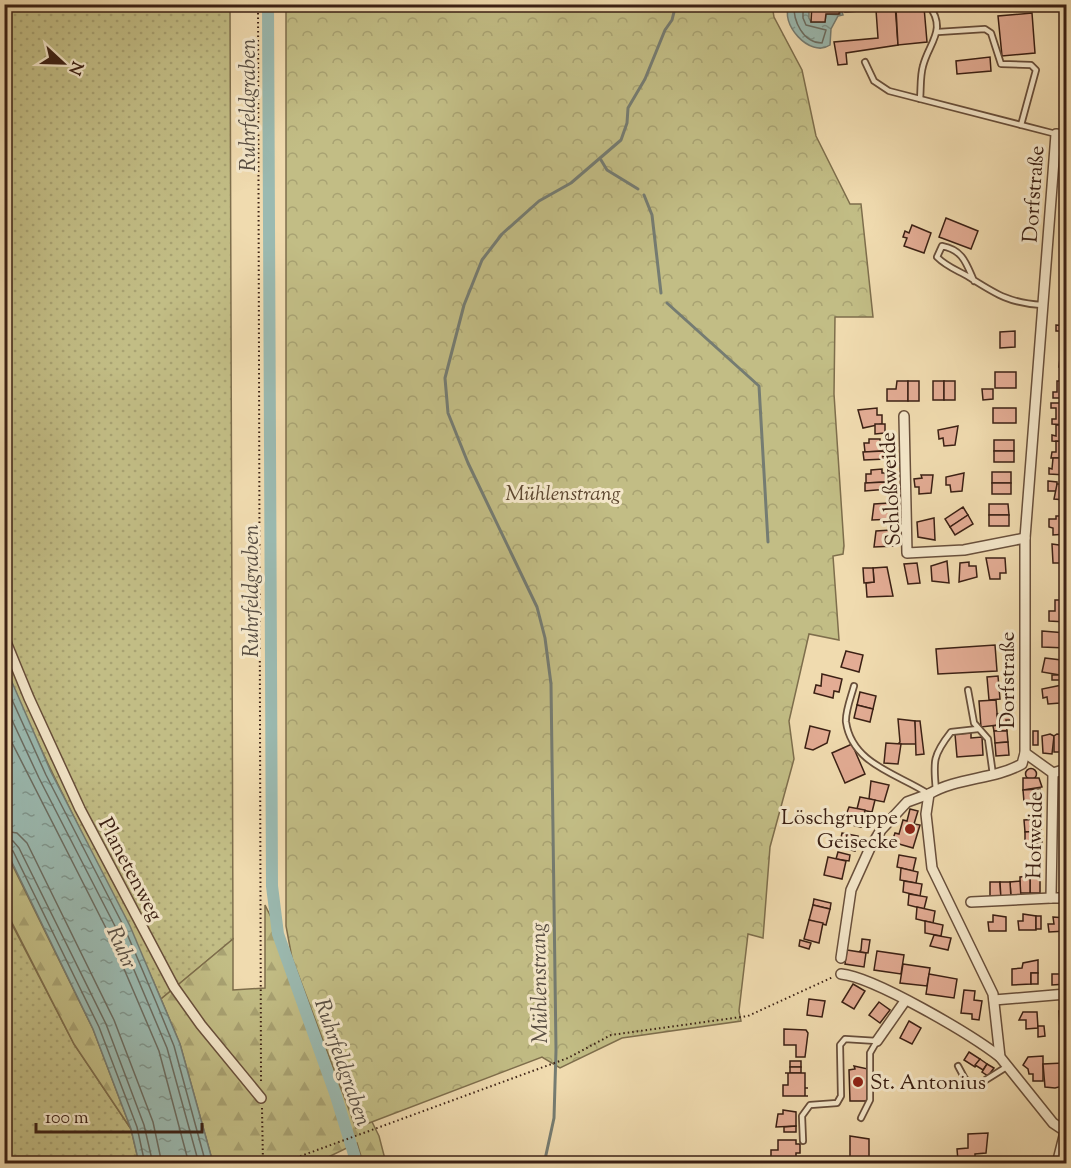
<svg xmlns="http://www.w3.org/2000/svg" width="1071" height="1168" font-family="'Sorts Mill Goudy',serif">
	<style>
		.grass { fill: url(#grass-dots); stroke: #7e6e4c; stroke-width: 1.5 }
		.forest { fill: url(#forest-firs); stroke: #7e6e4c; stroke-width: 1.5 }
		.park { fill: url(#park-crowns); stroke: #7e6e4c; stroke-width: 1.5 }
		.water { fill: url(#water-ripples); stroke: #757c72; stroke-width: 1.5 }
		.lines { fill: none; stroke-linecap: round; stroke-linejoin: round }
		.shore { stroke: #6b6d62; stroke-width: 1.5 }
		.stream { stroke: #757c72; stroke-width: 3 }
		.canal { stroke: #9bbab1; stroke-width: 12 }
		.building { fill: #e3ac94; stroke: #3b2014; stroke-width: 1.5 }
		.service-casing { stroke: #684f3b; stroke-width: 8 }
		.minor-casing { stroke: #684f3b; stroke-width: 12 }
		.path { stroke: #3b2014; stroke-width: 2; stroke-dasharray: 1.5 3; stroke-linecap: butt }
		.service { stroke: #f5e8cb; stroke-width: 4.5 }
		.minor { stroke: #f5e8cb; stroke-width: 9 }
		.poi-dot { fill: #8f2418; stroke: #f5e8cb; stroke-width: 2 }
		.labels { text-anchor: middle; stroke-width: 6; stroke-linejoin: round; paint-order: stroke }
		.street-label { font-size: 21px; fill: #3b2014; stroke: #f5e8cb }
		.park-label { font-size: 21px; font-style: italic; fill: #5d4730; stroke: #f5e8cb }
		.poi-label { font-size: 21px; fill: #3b2014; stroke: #f5e8cb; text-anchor: end }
		.water-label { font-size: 22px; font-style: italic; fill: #584e43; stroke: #f5e8cb }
	</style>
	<defs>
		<pattern id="grass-dots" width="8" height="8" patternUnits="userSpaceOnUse" patternTransform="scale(1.5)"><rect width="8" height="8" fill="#c2bd85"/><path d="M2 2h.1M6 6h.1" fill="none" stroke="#a8a272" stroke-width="1.8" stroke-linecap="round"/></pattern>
		<pattern id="forest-firs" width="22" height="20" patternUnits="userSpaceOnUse" patternTransform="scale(1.5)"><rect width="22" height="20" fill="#c2bd85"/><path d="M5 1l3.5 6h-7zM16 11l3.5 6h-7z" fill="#a8a272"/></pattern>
		<pattern id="park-crowns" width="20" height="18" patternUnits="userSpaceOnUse" patternTransform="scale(1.5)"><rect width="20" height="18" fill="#c2bd85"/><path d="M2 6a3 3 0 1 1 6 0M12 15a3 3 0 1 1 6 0" fill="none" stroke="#a8a272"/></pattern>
		<pattern id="water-ripples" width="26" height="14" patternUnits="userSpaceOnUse" patternTransform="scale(1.5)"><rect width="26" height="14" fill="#9bbab1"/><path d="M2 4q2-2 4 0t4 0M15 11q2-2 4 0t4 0" fill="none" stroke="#80978f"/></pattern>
	</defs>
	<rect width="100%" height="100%" fill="#f0dbaf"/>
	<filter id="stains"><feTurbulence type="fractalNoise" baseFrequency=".00333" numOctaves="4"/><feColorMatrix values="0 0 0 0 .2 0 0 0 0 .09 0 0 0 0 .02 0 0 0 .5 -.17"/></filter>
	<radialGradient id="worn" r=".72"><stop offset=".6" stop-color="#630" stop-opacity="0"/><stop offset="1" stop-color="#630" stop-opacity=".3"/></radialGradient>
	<g class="grass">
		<path d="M5,5H230L233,939L161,999C113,886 50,780 5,666Z"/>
		<path d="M4,909L74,1044L131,1129L139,1163H5Z"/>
	</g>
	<g class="forest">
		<path d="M4,848L93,1029L131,1129L74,1044L5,909Z"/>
		<path d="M265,905L379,1136L386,1163H363L357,1143L316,1163H213L180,1044L161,999L233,939V990L265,988Z"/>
	</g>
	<path class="park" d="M286,5H772L774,17L802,70L816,136L850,204H861L873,317H835L834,394L844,546L843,554L833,556L839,640L809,634L789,721L794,759L770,847L763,938L748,934L739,1011L741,1021L622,1038L560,1068L542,1057L356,1128L292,958L286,926Z"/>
	<g class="water">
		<path d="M790,5H809V18L811,22H825L826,14L840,15L841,9L843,15L838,16L831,29L830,45C810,59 778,22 790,5Z"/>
		<path d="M5,666L51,772L130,926L180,1044L213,1163H139L131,1129L93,1029L5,848Z"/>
	</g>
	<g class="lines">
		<g class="shore">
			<path d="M794,4C793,21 803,43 822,43L826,30L806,25L803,18V4"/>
			<path d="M4,682L46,775L125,929L156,1002L174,1046L206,1164"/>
			<path d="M4,703L39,778L118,932L167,1048L199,1164"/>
			<path d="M4,727L110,936L159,1051L189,1164"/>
			<path d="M4,831L17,833L27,843L114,1020L153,1122L162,1164"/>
			<path d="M4,840L13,841L19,848L106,1024L144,1125L153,1164"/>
			<path d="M4,847L13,851L99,1027L137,1127L145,1164"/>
		</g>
		<g class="stream">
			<path d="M601,160L607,170L638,189"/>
			<path d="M644,195L652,215L661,293"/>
			<path d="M667,303L759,386L768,542"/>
			<path d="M544,1164L554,1118L556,1050L551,684L545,638L537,607L468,463L448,413L445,378L464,305L482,260L502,234L539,201L571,183L621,140L627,123L628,108L645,79L665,30L672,20L676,4"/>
		</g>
		<path class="canal" d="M268,4L272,886L278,934L335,1093L357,1164"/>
	</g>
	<g class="building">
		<path d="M812,4H826V9H840L839,14H826L825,22H811Z"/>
		<path d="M845,4H895L898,45L846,53L847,64L838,65L834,42L878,38L876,10L845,12Z"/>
		<path d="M924,7L927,42L898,45L896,9Z"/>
		<path d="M1032,13L1035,53L1002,56L998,16Z"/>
		<path d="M990,57L991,71L957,74L956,61Z"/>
		<path d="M946,218L978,231L971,249L939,237Z"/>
		<path d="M912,225L931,233L924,253L904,246L907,238L903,237L905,231L909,233Z"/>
		<path d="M1056,325L1066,326V331H1056Z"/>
		<path d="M1015,331V347L1000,348V332Z"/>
		<path d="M1063,331H1066V367H1059Z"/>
		<rect x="995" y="372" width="21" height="16"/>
		<path d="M897,381H908V401H887V389H896Z"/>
		<rect x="908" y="381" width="11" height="20"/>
		<rect x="933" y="381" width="11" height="19"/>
		<rect x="944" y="381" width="11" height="19"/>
		<path d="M1057,381H1066V398H1053V392H1057Z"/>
		<path d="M982,389H993V399L983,400Z"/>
		<path d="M1051,403H1066V425L1052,424V419H1056V408H1051Z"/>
		<path d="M877,408V415H882V424L863,428L858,410Z"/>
		<rect x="993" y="408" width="23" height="15"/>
		<path d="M875,424H885V433L875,434Z"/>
		<path d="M1056,425H1066V442L1052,441V435L1056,436Z"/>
		<path d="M958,426L955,445L944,446L943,438L939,439L938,430Z"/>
		<path d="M869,439H880V442H884V451L865,452L864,443H869Z"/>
		<rect x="994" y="440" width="20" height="11"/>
		<path d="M1056,441L1066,442V458H1051L1052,452H1056Z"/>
		<path d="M884,451L886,459L864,460L863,452Z"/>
		<rect x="994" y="451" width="20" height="11"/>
		<path d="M1053,458H1066V475L1049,474V468L1052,469Z"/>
		<path d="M882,469V473H885L886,482L866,483V474H871V470Z"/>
		<rect x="992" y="472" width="19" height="11"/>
		<path d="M964,473L962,491L951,492L950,485H946V477Z"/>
		<path d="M921,475H933L931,493L919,494V487H915L914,479L922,478Z"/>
		<path d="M1048,481L1057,482V491H1048Z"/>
		<path d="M886,482L888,489L865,491V483Z"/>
		<rect x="992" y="483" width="19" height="11"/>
		<path d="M1057,484H1066V505L1065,500L1054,499Z"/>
		<path d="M889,503L893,519L872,520L874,504Z"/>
		<path d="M989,504H1008L1009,515H989Z"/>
		<path d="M963,507L968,515L950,527L945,519Z"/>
		<path d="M968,515L973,524L955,535L950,527Z"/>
		<rect x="989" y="515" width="20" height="11"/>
		<path d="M1056,516H1066V534L1053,535V528L1049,527V519H1056Z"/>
		<path d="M934,518L935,540L918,537L917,522Z"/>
		<path d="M891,530L895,546L874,547L876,531Z"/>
		<path d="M1052,544L1066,546V563H1053Z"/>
		<path d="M986,558H1005L1006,573H1000V579H990Z"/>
		<path d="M947,561L949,583L932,581L931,566Z"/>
		<path d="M969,562V566H976L977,577L959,582L960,563Z"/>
		<path d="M917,563L920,583L908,584L904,564Z"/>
		<path d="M887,567L893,596L867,597L866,583L874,582L873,568Z"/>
		<path d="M863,568H873L874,582L864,583Z"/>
		<path d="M1055,600H1066V622L1049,621V611H1055Z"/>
		<path d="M1042,631L1066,633V648L1042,647Z"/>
		<path d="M995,645L997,671L938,674L936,649Z"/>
		<path d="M846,651L863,655L859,672L841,667Z"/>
		<path d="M1045,658L1061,660L1060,675L1042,672Z"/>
		<path d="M822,674L842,679L839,692L834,691L833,698L814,693L816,685L821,686Z"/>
		<rect x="1052" y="675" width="14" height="5"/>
		<path d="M998,676L1000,699L989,700L987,677Z"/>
		<path d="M1062,685L1060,703L1048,704L1047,697L1043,698L1042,689Z"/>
		<path d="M860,692L876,696L873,709L857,705Z"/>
		<path d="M996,700L998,725L981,727L979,701Z"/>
		<path d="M857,705L873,709L870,722L854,718Z"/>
		<path d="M1011,712L1012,720H1006L1007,731H994L993,726L998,725L997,714Z"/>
		<path d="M898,719L915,721L917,744H898L900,742Z"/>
		<path d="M915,721H920L924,754L916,755Z"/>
		<path d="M810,726L830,731L827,743L813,750L805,748Z"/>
		<path d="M994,731H1007L1008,742L995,743Z"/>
		<rect x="1033" y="731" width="5" height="14"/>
		<path d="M971,733V738L982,737L983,755L957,757L955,734Z"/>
		<path d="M1050,734L1054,736L1052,754L1043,753L1042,736Z"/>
		<path d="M1057,734L1066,735V752H1054V736Z"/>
		<path d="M1008,742L1009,755L996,756L995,743Z"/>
		<path d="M886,743L901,744L898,764L884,763Z"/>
		<path d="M852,744L865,774L845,783L832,753Z"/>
		<circle cx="1031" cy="774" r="5.5"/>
		<path d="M1023,778H1039L1042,787L1023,790Z"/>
		<path d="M871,781L889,785L884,802L869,799Z"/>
		<path d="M1040,789V801L1024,802L1023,790Z"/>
		<path d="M860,797L875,800L872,812L857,809Z"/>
		<path d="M849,807L865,810L861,827L843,823Z"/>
		<path d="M910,809L918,811L914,824L920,825L913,848L892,842L895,833L899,834L903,820L907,821Z"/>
		<path d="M1041,819V831L1025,832L1024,820Z"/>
		<path d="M1041,831L1042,843H1025V832Z"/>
		<path d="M842,833L858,836L855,851L839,847Z"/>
		<path d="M838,852L850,855L849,861L836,859Z"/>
		<path d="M899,855L916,858L913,871L897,867Z"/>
		<path d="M828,857L846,861L842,879L824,875Z"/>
		<path d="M901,868L918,872L916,883L900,880Z"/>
		<rect x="1030" y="876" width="10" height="17"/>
		<path d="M1030,876V893H1020V877Z"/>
		<path d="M904,881L922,884L920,896L903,892Z"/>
		<path d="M1020,881L1021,898H1011L1010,882Z"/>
		<path d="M990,882H1000L1001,899H990Z"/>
		<path d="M1000,882H1010L1011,898L1001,899Z"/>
		<path d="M909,894L927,897L924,909L908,905Z"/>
		<path d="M814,899L831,903L830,909L813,905Z"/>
		<path d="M813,905L830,909L826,925L809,920Z"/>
		<path d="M917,907L935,911L933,923L916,919Z"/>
		<path d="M1023,914L1036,916V930H1019L1018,921H1023Z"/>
		<path d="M993,915L1006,917V931H989L988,922H993Z"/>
		<rect x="1036" y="916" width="5" height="13"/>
		<path d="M1053,917L1066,918V931L1049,932L1048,924H1054Z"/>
		<path d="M809,920L823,923L819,943L804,939Z"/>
		<path d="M925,921L943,925L941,936L925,933Z"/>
		<path d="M934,935L951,938L948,950L930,946Z"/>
		<path d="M862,939L870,940L868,953L859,952L861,950Z"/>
		<path d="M800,940L811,943L809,949L799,946Z"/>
		<path d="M847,950L866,953L864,967L845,964Z"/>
		<path d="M877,951L904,955L901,974L874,970Z"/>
		<path d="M1038,960V973H1031V984L1012,985V969L1022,968L1023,963Z"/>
		<path d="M1066,963V984L1052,985V974H1062L1063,965Z"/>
		<path d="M903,964L930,968L927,986L900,983Z"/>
		<rect x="1031" y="973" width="7" height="11"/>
		<path d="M929,974L957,979L954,998L926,994Z"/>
		<path d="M853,984L865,991L854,1009L842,1002Z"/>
		<path d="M964,990L975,991L974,1000L982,1001L979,1020L972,1019V1014L961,1013Z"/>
		<path d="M809,999L825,1001L822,1017L807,1015Z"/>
		<path d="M879,1002L890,1010L880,1023L869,1015Z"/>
		<path d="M1066,1010V1031H1060L1059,1011Z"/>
		<path d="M1023,1012H1037L1038,1028L1026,1029V1020H1019Z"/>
		<path d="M909,1021L921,1028L912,1044L900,1038Z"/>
		<path d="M1038,1026H1044L1045,1036L1038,1037Z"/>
		<path d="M784,1029L806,1030L808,1033L805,1057H796V1045H784Z"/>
		<path d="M969,1052L980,1059L975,1067L964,1060Z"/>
		<path d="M1043,1056V1081H1033V1074H1029L1028,1069L1023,1065L1028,1057Z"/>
		<path d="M980,1059L987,1064L983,1070L975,1065Z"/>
		<rect x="790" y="1061" width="11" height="6"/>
		<path d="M1063,1063V1086L1055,1088L1045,1087L1043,1064Z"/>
		<path d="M987,1064L994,1068L988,1076L982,1072Z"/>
		<path d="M854,1066L868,1069L867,1101H850L849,1070L855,1069Z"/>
		<rect x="790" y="1067" width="11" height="6"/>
		<path d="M1063,1069H1066V1091L1063,1092Z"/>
		<path d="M785,1073H805V1088H808H805V1096H808H783V1085H788V1073Z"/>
		<path d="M783,1110L796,1112V1126L776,1127L778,1114H783Z"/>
		<path d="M796,1126V1132H784V1127Z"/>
		<path d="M988,1133L986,1153L975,1154V1160L958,1161L957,1149L968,1148V1134Z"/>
		<path d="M850,1136L869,1139V1162L850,1160Z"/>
		<path d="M778,1140H796V1144H800V1153H796V1157H771V1150H778Z"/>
	</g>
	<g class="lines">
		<g class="service-casing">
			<g id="service">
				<path d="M938,32L985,29L991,33L1001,64L1031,65L1036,70L1021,125"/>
				<path d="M865,62L874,81L889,91L1056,134"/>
				<path d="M920,99C921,89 920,76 923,66C929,42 948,30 928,4"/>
				<path d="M974,281C966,263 963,250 942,246L937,257C947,267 957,270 969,277C996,294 1009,303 1042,305"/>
				<path d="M854,686C851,697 845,712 846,722C852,764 898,774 927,793"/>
				<path d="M968,690L974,723L988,739L993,775"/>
				<path d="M936,790C933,761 933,755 951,732L978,729"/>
				<path d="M958,1066L965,1079L976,1086L1008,1066"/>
				<path d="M803,1141L802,1116L810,1105L837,1103L841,1096L840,1045L845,1039L877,1041L870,1053V1100L861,1118"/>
			</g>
		</g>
		<g class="minor-casing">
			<g id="minor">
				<path d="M904,416L907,553L964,550L1025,538"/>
				<path d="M4,637L29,698L80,809L174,987L201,1025L261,1098"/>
				<path d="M1025,753L1053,773L1066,769"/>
				<path d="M1053,773L1051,898H1066"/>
				<path d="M971,902L1051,898"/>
				<path d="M841,958L851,890L870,848L881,830L907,802L929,794"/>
				<path d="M841,974C874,977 972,1035 1000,1057"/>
				<path d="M994,1000L1066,994"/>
				<path d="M877,1041L905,1001"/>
				<path d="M1065,1131L1053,1123L1000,1057L993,994L932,868L926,814L929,794C958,777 993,780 1022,764L1025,753V538L1056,134L1066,135"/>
				<path d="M1057,1164L1066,1128"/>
			</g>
		</g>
		<g class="path">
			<path d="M258,4L261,1082"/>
			<path d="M262,1108L263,1164"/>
			<path d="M279,1164L568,1058L611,1035L748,1016L833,977"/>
		</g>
		<use href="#service" class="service"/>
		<use href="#minor" class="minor"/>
	</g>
	<g class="poi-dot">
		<circle cx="910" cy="829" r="6"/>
		<circle cx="858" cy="1082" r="6"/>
	</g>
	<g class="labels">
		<g class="street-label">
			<text transform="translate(1033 194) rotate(-86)" y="7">Dorfstraße</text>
			<text transform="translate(890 489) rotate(-93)" y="7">Schloßweide</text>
			<text transform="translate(1007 680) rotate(-90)" y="7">Dorfstraße</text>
			<text transform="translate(1034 835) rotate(-89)" y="7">Hofweide</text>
			<text transform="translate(131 869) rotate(62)" y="7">Planetenweg</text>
		</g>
		<g class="park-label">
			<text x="563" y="500">Mühlenstrang</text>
		</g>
		<g class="poi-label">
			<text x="898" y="824">Löschgruppe<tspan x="898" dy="24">Geisecke</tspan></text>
			<text x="870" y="1089" text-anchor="start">St. Antonius</text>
		</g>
		<g class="water-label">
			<text transform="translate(247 105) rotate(-90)" y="8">Ruhrfeldgraben</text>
			<text transform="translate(250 591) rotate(-90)" y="8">Ruhrfeldgraben</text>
			<text transform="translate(123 947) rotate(66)" y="8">Ruhr</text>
			<text transform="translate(538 983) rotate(-91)" y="8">Mühlenstrang</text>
			<text transform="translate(344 1062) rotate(71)" y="8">Ruhrfeldgraben</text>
		</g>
	</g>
	<rect width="1071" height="1168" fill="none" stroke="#f0dbaf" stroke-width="24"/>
	<rect x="6" y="6" width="1059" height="1156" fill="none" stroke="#3b2014" stroke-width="3"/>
	<rect x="12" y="12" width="1047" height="1144" fill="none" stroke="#3b2014" stroke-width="1.5"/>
	<g transform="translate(63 63) rotate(112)" stroke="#f5e8cb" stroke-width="4.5" paint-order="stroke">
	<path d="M0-4.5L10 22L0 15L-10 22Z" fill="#3b2014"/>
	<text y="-9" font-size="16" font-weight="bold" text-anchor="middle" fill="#3b2014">N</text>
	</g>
	<path d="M36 1123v9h166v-9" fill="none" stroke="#3b2014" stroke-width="3"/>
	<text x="45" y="1123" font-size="18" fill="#3b2014" stroke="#f5e8cb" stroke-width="4.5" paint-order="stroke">100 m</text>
	<rect width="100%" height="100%" filter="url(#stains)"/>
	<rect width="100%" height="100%" fill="url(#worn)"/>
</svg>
